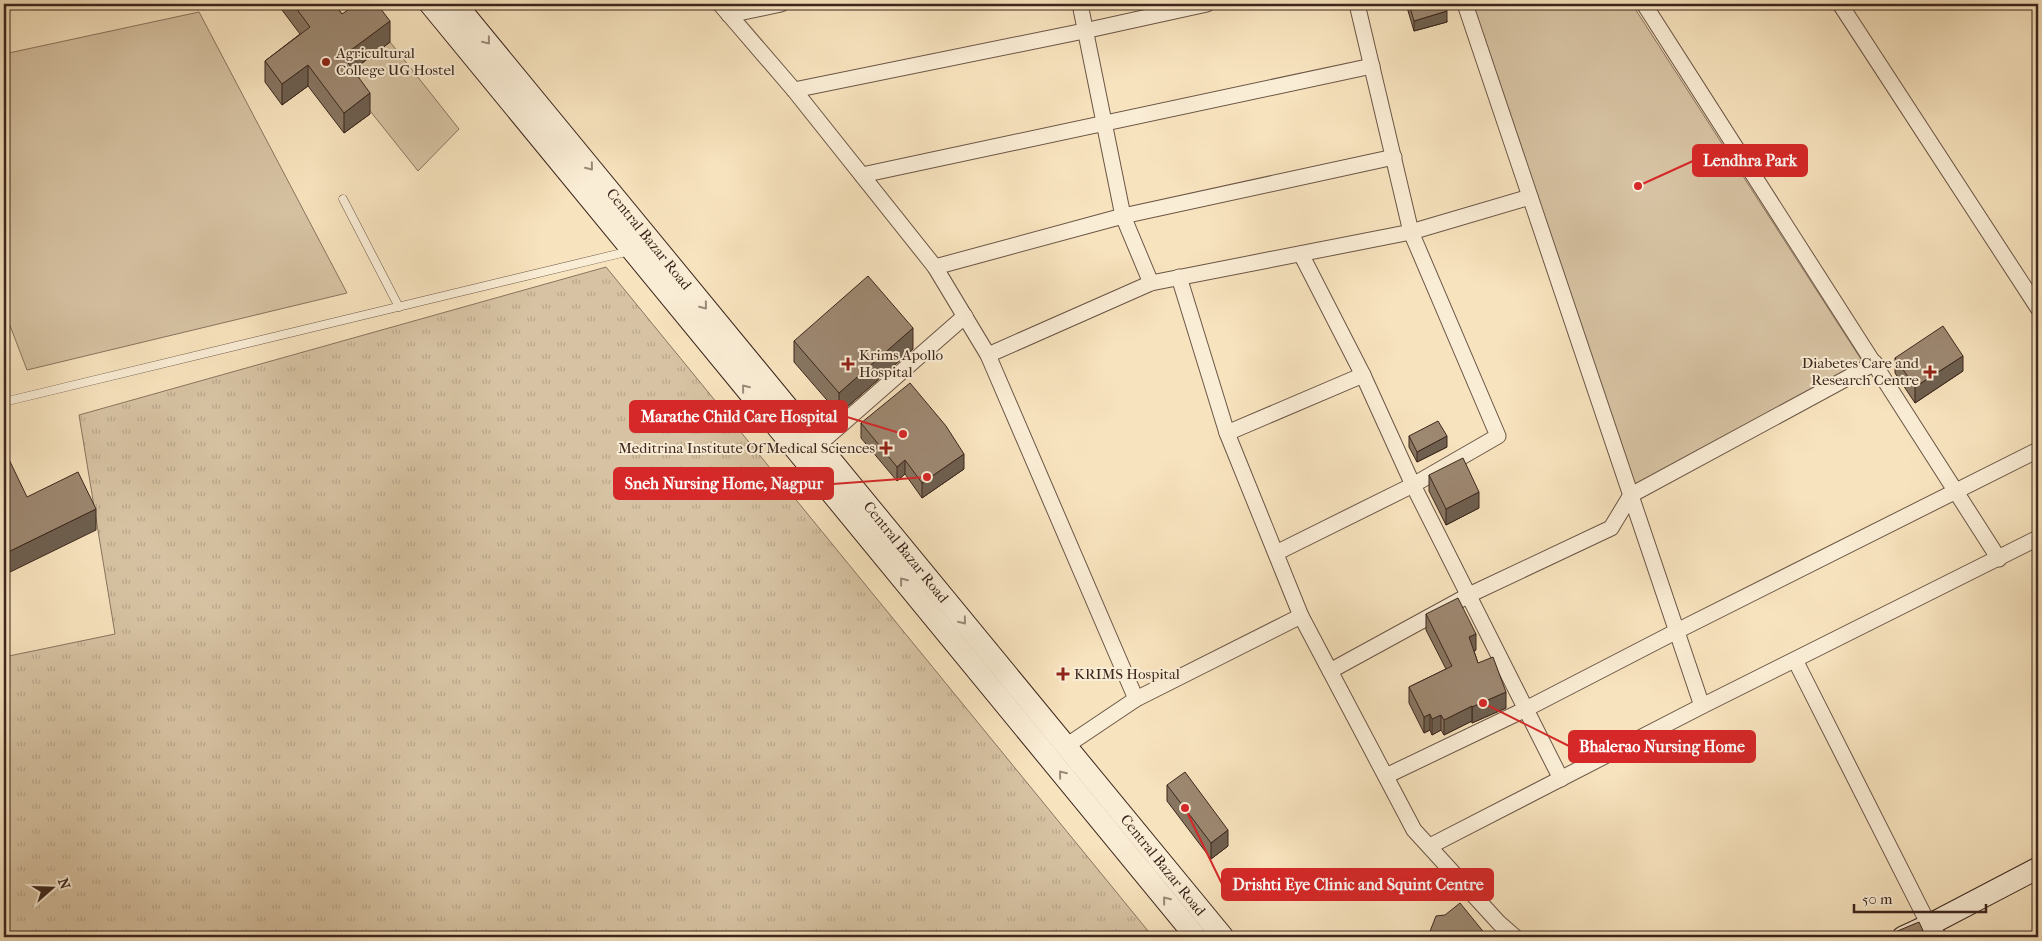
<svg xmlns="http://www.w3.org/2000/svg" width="2042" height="941" font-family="'IM FELL French Canon',serif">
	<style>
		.grass { fill: url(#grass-tufts); stroke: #8a7460 }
		.green { fill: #d7c3a3; stroke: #8a7460 }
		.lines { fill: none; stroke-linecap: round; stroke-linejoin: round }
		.lane-casing { stroke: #6b5545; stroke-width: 9 }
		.street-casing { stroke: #6b5545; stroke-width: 17 }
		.secondary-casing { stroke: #3c261d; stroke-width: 23 }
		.lane { stroke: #faedd5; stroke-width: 8 }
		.street { stroke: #faedd5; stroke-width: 15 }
		.secondary { stroke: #faedd5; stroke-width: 21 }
		.wall { fill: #877561; stroke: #3c261d }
		.shaded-wall { fill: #6e5f4f; stroke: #3c261d }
		.building { fill: #9d8871; stroke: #3c261d }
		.oneway { stroke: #9b8a79 }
		.poi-dot { fill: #8f2418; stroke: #faedd5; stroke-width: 2 }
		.labels { text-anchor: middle; stroke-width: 4; stroke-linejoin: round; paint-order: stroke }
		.poi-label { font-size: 15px; fill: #3c261d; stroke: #faedd5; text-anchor: start }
		.street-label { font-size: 15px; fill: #3c261d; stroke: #faedd5 }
		.leader { fill: none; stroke: #d62828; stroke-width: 2 }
		.callout-dot { fill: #d62828; stroke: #faedd5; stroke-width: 2 }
		.callout { fill: #d62828; stroke: #d62828; stroke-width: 2 }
		.callout-label { font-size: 16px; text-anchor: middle; font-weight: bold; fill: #fff }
	</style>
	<defs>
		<pattern id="grass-tufts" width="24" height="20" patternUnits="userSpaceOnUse" patternTransform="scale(1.25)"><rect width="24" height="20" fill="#d7c3a3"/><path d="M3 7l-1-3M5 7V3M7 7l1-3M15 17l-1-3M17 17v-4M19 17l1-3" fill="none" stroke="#b9a78c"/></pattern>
	</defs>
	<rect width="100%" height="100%" fill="#f7e3be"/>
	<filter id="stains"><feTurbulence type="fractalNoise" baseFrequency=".004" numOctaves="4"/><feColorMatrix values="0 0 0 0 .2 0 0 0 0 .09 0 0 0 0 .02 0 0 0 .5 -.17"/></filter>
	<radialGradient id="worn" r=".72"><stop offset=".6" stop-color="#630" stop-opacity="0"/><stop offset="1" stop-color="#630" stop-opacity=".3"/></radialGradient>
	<path class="grass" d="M606,267L1153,937H4V657L115,634L79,415Z"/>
	<g class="green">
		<path d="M1465,4H1632L1866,367L1631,495Z"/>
		<path d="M199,12L347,293L27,370L4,310V122L8,121L4,102V54Z"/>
		<path d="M390,42L459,129L418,171L343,77Z"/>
	</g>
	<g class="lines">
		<g class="lane-casing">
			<g id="lane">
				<path d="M343,199L399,307"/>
				<path d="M12,400L630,251"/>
			</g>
		</g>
		<g class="street-casing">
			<g id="street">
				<path d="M720,4L794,90L935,267L988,355L1136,699"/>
				<path d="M1080,4L1123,216L1151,283"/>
				<path d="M1465,4L1702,706"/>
				<path d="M1644,4L1999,559"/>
				<path d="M1840,4L2038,308"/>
				<path d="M729,15L781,4"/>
				<path d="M794,90L1084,31L1207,4"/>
				<path d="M862,175L1372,66"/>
				<path d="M1301,254L1363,375L1413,485L1561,779"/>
				<path d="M935,267L1123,216L1394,157"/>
				<path d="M1179,277L1227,433L1301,616L1414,830L1499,923L1515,937"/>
				<path d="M988,355L1151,283L1411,232L1530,197"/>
				<path d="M1227,433L1363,375"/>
				<path d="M818,445L965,316"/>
				<path d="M1276,553L1413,485L1498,436L1411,232L1357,4"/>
				<path d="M1795,660L1929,925L1939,937"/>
				<path d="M1330,671L1469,595L1611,528L1631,495L1875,363"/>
				<path d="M1066,746L1136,699L1301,616"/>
				<path d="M1386,776L1526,709L1677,631L2038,450"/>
				<path d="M1430,846L1702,706L2038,538"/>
			</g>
		</g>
		<g class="secondary-casing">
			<g id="secondary">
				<path d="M430,4L1196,937"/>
				<path d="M456,4L1223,937"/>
				<path d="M1903,937L1929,925L2038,868"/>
			</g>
		</g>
		<use href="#lane" class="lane"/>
		<use href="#street" class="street"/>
		<use href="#secondary" class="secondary"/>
	</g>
	<g class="wall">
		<path d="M279,4H334L342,14L390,42L353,70L370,114L344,133L308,86L282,105L265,82V61L300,34L279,6Z"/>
		<path d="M1406,4H1444L1447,22L1414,31Z"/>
		<path d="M794,341L913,349L839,414L794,362Z"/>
		<path d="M1895,358L1963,371L1915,403L1895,373Z"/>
		<path d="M861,423L964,469L922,498L905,474L897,481L861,438Z"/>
		<path d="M1409,436L1447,447L1417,462L1409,447Z"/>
		<path d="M1429,475L1479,508L1446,525L1429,491Z"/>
		<path d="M1426,614L1476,650L1474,651L1478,663L1506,708L1472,723V721L1444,735L1441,730L1432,735L1430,730L1424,733L1409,703V687L1446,669L1426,630Z"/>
		<path d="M1167,785L1228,846L1211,859L1167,801Z"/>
	</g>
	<g class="shaded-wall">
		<path d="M1447,11V22L1414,31V21Z"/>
		<path d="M390,21V42L343,77V56Z"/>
		<path d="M308,65V86L282,105V84Z"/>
		<path d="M370,93V114L344,133V113Z"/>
		<path d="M913,328V349L839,414V393Z"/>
		<path d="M1963,356V371L1915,403V387Z"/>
		<path d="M1447,436V447L1417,462V452Z"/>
		<path d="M964,454V469L922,498V483Z"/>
		<path d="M905,460V474L897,481V467Z"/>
		<path d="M1479,492V508L1446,525V509Z"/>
		<path d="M96,509V530L4,575V554Z"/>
		<path d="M1476,634V650L1469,653V637Z"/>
		<path d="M1506,692V708L1472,723V707Z"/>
		<path d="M1472,706V721L1444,735V720Z"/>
		<path d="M1430,714V730L1424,733V717Z"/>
		<path d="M1441,715V730L1432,735V719Z"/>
		<path d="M1228,830V846L1211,859V843Z"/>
	</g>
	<g class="building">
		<path d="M293,4H334L342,14L357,4H377L390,21L343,56L370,93L344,113L308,65L282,84L265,61L310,27Z"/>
		<path d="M1409,4H1444L1447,11L1414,21Z"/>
		<path d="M868,276L913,328L839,393L794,341Z"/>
		<path d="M1943,326L1963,356L1915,387L1895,358Z"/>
		<path d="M910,383L946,426L964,454L922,483L905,460L897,467L861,423Z"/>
		<path d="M1438,421L1447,436L1417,452L1409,436Z"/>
		<path d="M4,449L27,497L78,472L96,509L4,554V518L6,517L4,513Z"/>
		<path d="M1463,458L1479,492L1446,509L1429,475Z"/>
		<path d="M1458,598L1476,634L1469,637L1478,663L1493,657L1506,692L1472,707V706L1444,720L1441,715L1432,719L1430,714L1424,717L1409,687L1452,666L1426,614Z"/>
		<path d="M1185,772L1228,830L1211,843L1167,785Z"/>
		<path d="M1460,903L1486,935L1483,937H1431L1429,934L1436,916L1445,915Z"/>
		<path d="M1919,922L1926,937H1883Z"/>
	</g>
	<defs><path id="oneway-chevron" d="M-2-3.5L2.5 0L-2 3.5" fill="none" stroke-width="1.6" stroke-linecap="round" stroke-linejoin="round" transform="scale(1.25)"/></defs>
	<g class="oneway">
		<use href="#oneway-chevron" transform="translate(487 41) rotate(51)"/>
		<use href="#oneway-chevron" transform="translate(590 167) rotate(51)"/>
		<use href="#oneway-chevron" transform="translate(704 306) rotate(51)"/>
		<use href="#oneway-chevron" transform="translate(745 388) rotate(-129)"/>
		<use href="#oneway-chevron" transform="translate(903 581) rotate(-129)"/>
		<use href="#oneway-chevron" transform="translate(963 621) rotate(51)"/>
		<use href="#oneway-chevron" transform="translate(1062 774) rotate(-129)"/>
		<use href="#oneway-chevron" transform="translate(1166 900) rotate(-129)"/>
	</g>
	<g class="poi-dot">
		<circle cx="326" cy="62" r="5"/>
		<path d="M845.5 356.5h5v5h5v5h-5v5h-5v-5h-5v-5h5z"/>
		<path d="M1927.5 364.5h5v5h5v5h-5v5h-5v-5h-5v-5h5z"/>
		<path d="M883.5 440.5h5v5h5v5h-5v5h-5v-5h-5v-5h5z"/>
		<path d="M1060.5 666.5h5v5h5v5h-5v5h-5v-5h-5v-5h5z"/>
	</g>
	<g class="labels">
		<g class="poi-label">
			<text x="336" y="58">Agricultural<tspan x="336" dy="17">College UG Hostel</tspan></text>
			<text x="859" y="360">Krims Apollo<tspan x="859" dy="17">Hospital</tspan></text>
			<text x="1919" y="368" text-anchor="end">Diabetes Care and<tspan x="1919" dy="17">Research Centre</tspan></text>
			<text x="875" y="453" text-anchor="end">Meditrina Institute Of Medical Sciences</text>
			<text x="1074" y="679">KRIMS Hospital</text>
		</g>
		<g class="street-label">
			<text transform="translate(649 239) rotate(51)" y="5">Central Bazar Road</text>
			<text transform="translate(906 552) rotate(51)" y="5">Central Bazar Road</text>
			<text transform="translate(1163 865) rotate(51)" y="5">Central Bazar Road</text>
		</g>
	</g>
	<path class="leader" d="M1638 186L1693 161M903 434L847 417M927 477L833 484M1483 703L1569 746M1185 808L1222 884"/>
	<g class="callout-dot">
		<circle cx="1638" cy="186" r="5"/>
		<circle cx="903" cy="434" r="5"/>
		<circle cx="927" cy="477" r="5"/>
		<circle cx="1483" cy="703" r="5"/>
		<circle cx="1185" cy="808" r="5"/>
	</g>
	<g class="callout">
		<rect x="1693" y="145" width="114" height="31" rx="5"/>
		<rect x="630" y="401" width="217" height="31" rx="5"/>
		<rect x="614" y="468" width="219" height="31" rx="5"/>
		<rect x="1569" y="731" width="186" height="31" rx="5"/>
		<rect x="1222" y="869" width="271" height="31" rx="5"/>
	</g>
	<g class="callout-label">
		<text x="1750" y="166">Lendhra Park</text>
		<text x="739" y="422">Marathe Child Care Hospital</text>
		<text x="724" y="489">Sneh Nursing Home, Nagpur</text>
		<text x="1662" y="752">Bhalerao Nursing Home</text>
		<text x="1358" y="890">Drishti Eye Clinic and Squint Centre</text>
	</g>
	<rect width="2042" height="941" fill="none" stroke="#f7e3be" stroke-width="20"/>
	<rect x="5" y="5" width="2032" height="931" fill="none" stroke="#3c261d" stroke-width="2.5"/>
	<rect x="10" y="10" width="2022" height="921" fill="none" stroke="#3c261d"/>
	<g transform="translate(52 888) rotate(70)" stroke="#faedd5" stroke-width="4" paint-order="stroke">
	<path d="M0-4L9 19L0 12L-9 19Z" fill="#3c261d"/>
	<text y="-8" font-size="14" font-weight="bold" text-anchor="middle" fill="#3c261d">N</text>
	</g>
	<path d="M1854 904v8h132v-8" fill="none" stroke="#3c261d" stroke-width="2.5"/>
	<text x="1862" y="904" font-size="15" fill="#3c261d" stroke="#faedd5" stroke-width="4" paint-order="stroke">50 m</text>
	<rect width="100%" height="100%" filter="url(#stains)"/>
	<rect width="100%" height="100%" fill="url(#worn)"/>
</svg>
